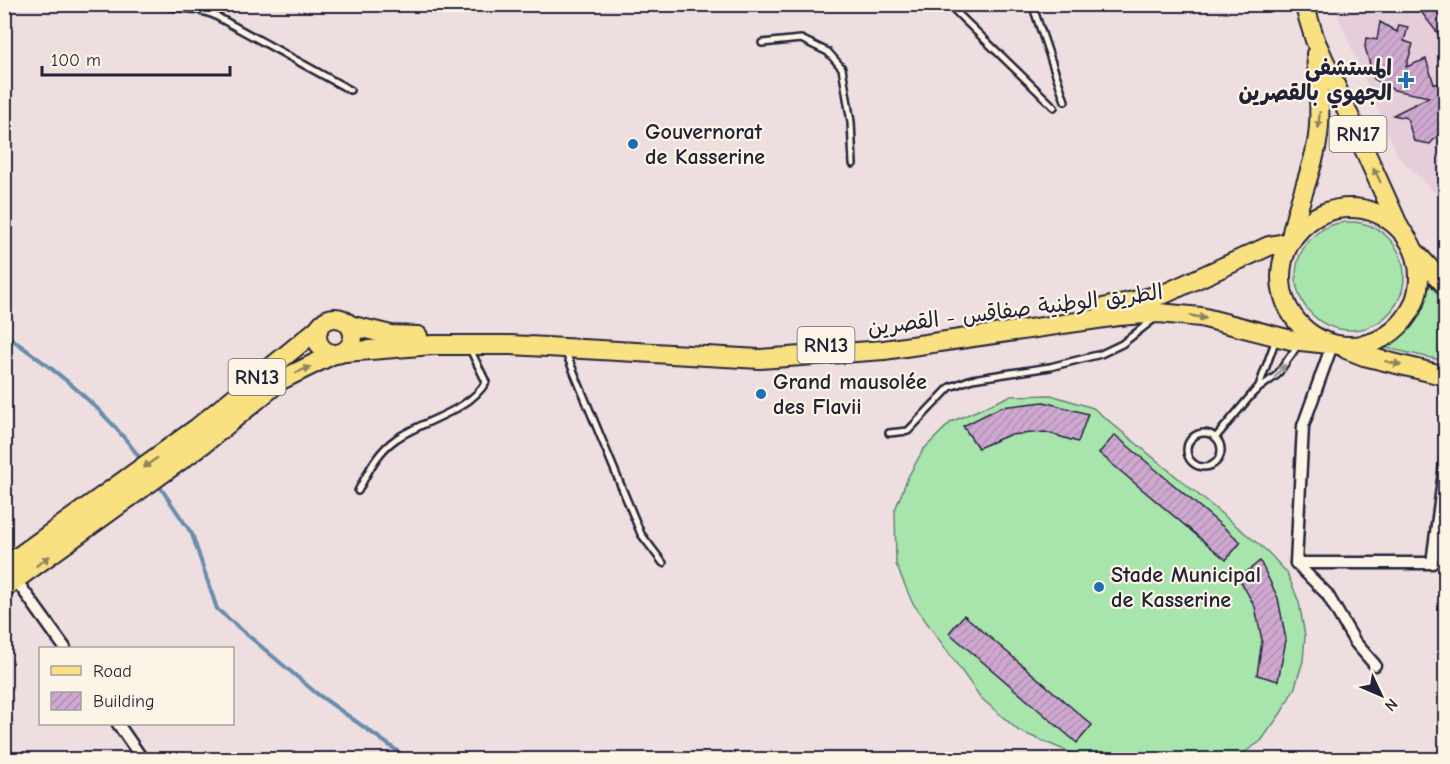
<svg xmlns="http://www.w3.org/2000/svg" width="1450" height="764" font-family="'Comic Neue','Playpen Sans Arabic',sans-serif">
	<style>
		.built { fill: #e5ceda }
		.grass { fill: #a7e5ad; stroke: #648474; stroke-width: 1.5 }
		.lines { fill: none; stroke-linecap: round; stroke-linejoin: round }
		.stream { stroke: #698dad; stroke-width: 4 }
		.building { fill: url(#building-hatch); stroke: #22223b; stroke-width: 1.5 }
		.service-casing { stroke: #22223b; stroke-width: 10 }
		.minor-casing { stroke: #22223b; stroke-width: 15 }
		.primary-casing { stroke: #22223b; stroke-width: 22 }
		.service { stroke: #fcf5e5; stroke-width: 5 }
		.minor { stroke: #fcf5e5; stroke-width: 10 }
		.primary { stroke: #f9e181; stroke-width: 18 }
		.oneway { fill: #8e825e }
		.oneway2 { fill: #9a9698 }
		.poi-dot { fill: #1f6fb2; stroke: #fcf5e5; stroke-width: 2 }
		.labels { text-anchor: middle; stroke-width: 4.5; stroke-linejoin: round; paint-order: stroke }
		.shield { fill: #fcf5e5; stroke: #63616e; stroke-width: 1.5 }
		.shield-label { font-size: 21px; font-weight: bold; fill: #22223b }
		.poi-label { font-size: 22px; font-weight: bold; fill: #22223b; stroke: #fcf5e5; text-anchor: start }
		.street-label { font-size: 22px; fill: #22223b; stroke: #fcf5e5 }
	</style>
	<defs>
		<pattern id="building-hatch" width="6" height="6" patternUnits="userSpaceOnUse" patternTransform="scale(1.5)"><rect width="6" height="6" fill="#cfa8d0"/><path d="M-1 1l2-2M0 6l6-6M5 7l2-2" fill="none" stroke="#b190b4"/></pattern>
	</defs>
	<rect width="100%" height="100%" fill="#eededf"/>
	<filter id="ink" filterUnits="userSpaceOnUse"><feTurbulence type="fractalNoise" baseFrequency=".0167" numOctaves="2"/><feDisplacementMap in="SourceGraphic" scale="12" xChannelSelector="R" yChannelSelector="G"/><feConvolveMatrix kernelMatrix="1 2 1 2 8 2 1 2 1" color-interpolation-filters="sRGB"/></filter>
	<g filter="url(#ink)">
		<path class="built" d="M1333,5H1445V202L1398,156Z"/>
		<g class="grass">
			<circle cx="1350" cy="276" r="54"/>
			<path d="M1430,284L1445,303V361L1382,347C1413,327 1420,320 1430,284Z"/>
			<path d="M1051,395L1093,408L1268,552L1287,573L1299,602L1305,636L1303,661L1295,687L1281,713L1261,741L1235,759H1086L1019,731L981,698L912,602L896,564L895,510L908,477L923,450L951,422L1010,396Z"/>
		</g>
		<g class="lines">
			<g class="stream">
				<path d="M4,334C56,370 106,409 142,461"/>
				<path d="M158,484L192,534L217,609L316,693L410,760"/>
			</g>
		</g>
		<g class="building">
			<path d="M1415,4H1446V44Z"/>
			<path d="M1380,22L1397,32L1399,25L1408,27L1404,41L1413,44L1406,67L1426,59L1434,84L1446,83V126L1430,144L1414,141L1407,118L1393,115L1429,97L1394,90L1374,79L1365,47L1366,38L1377,40Z"/>
			<path d="M1044,402L1088,414L1078,442L1045,432L1009,435L978,448L963,426L1001,407Z"/>
			<path d="M1115,435L1241,542L1226,560L1099,453Z"/>
			<path d="M1260,561L1278,598L1286,640L1278,681L1257,675L1262,640L1255,607L1239,578Z"/>
			<path d="M964,615L1092,725L1077,743L949,633Z"/>
		</g>
		<g class="lines">
			<g class="service-casing">
				<g id="service">
					<path d="M147,4L199,10L214,15L350,90"/>
					<path d="M948,4L1054,107"/>
					<path d="M1032,4L1065,101"/>
					<path d="M762,43L801,39L828,52L842,68L851,122L853,164"/>
					<path d="M566,353L641,534L663,563"/>
					<path d="M1254,392L1277,375L1298,345"/>
					<circle cx="1204" cy="450" r="17"/>
					<path d="M889,433L908,431L950,387L972,379L1050,367L1101,354L1122,344L1154,319"/>
					<path d="M1216,437L1259,386L1276,339"/>
					<path d="M358,491C368,472 377,452 396,439C424,420 468,412 486,382L470,349"/>
				</g>
			</g>
			<g class="minor-casing">
				<g id="minor">
					<path d="M1332,345L1303,426L1296,563L1327,594L1355,642L1375,665"/>
					<path d="M1296,563H1432L1446,457"/>
					<path d="M16,580L65,648"/>
					<path d="M118,724L143,760"/>
				</g>
			</g>
			<g class="primary-casing">
				<g id="primary">
					<path d="M1304,4L1315,40L1400,229"/>
					<circle cx="1350" cy="277" r="69"/>
					<path d="M1291,238C1296,206 1311,176 1317,143C1322,114 1318,84 1316,54"/>
					<path d="M1416,253L1446,286"/>
					<path d="M1103,308L1164,294L1269,246L1290,242"/>
					<circle cx="335" cy="336" r="18"/>
					<path d="M349,325L391,335L418,336"/>
					<path d="M1346,349L1364,356L1446,376"/>
					<path d="M345,352L433,345H511L760,359L884,350L1118,316L1159,313L1201,317L1291,340L1329,344"/>
					<path d="M4,567L197,428L319,328"/>
					<path d="M4,588L206,442L281,380L334,354"/>
				</g>
			</g>
			<use href="#service" class="service"/>
			<use href="#minor" class="minor"/>
			<use href="#primary" class="primary"/>
		</g>
		<defs><path id="oneway-solid" d="M-6-.8H1V-3.2L6.5 0L1 3.2V.8H-6Z" transform="scale(1.5)"/></defs>
		<g class="oneway">
			<use href="#oneway-solid" transform="translate(1319 120) rotate(95)"/>
			<use href="#oneway-solid" transform="translate(1377 175) rotate(-116)"/>
			<use href="#oneway-solid" transform="translate(1198 317) rotate(11)"/>
			<use href="#oneway-solid" transform="translate(1393 363) rotate(14)"/>
			<use href="#oneway-solid" transform="translate(303 370) rotate(-22)"/>
			<use href="#oneway-solid" transform="translate(150 463) rotate(144)"/>
			<use href="#oneway-solid" transform="translate(43 561) rotate(-36)"/>
		</g>
		<use class="oneway2" href="#oneway-solid" transform="translate(1280 371) rotate(-52)"/>
	</g>
	<g class="poi-dot">
		<path d="M1403 71h6v6h6v6h-6v6h-6v-6h-6v-6h6z"/>
		<circle cx="633" cy="144" r="6"/>
		<circle cx="761" cy="394" r="6"/>
		<circle cx="1099" cy="587" r="6"/>
	</g>
	<g class="labels">
		<g class="shield">
			<rect x="1329.5" y="116" width="57" height="36" rx="4.5"/>
			<rect x="797.5" y="327" width="57" height="36" rx="4.5"/>
			<rect x="228.5" y="359" width="57" height="36" rx="4.5"/>
		</g>
		<g class="shield-label">
			<text x="1358" y="141">RN17</text>
			<text x="826" y="352">RN13</text>
			<text x="257" y="384">RN13</text>
		</g>
		<g class="poi-label">
			<text x="1392" y="75" text-anchor="end">المستشفى<tspan x="1392" dy="25">الجهوي بالقصرين</tspan></text>
			<text x="645" y="139">Gouvernorat<tspan x="645" dy="25">de Kasserine</tspan></text>
			<text x="773" y="389">Grand mausolée<tspan x="773" dy="25">des Flavii</tspan></text>
			<text x="1111" y="582">Stade Municipal<tspan x="1111" dy="25">de Kasserine</tspan></text>
		</g>
		<g class="street-label">
			<text transform="translate(1015 309) rotate(-7)" y="8">الطريق الوطنية صفاقس - القصرين</text>
		</g>
	</g>
	<rect width="1450" height="764" fill="none" stroke="#fcf5e5" stroke-width="24"/>
	<rect x="12" y="12" width="1426" height="740" fill="none" stroke="#22223b" stroke-width="2" filter="url(#ink)"/>
	<rect x="39" y="647" width="195" height="78" fill="#fcf5e5" stroke="#a5a1a1" stroke-width="1.5"/>
	<rect x="51" y="666" width="30" height="9" fill="#f9e181" stroke="#a5a1a1" stroke-width="1.5"/>
	<text x="93" y="677" font-size="18" fill="#22223b">Road</text>
	<rect x="51" y="692" width="30" height="18" fill="url(#building-hatch)" stroke="#a5a1a1" stroke-width="1.5"/>
	<text x="93" y="707" font-size="18" fill="#22223b">Building</text>
	<g transform="translate(1381 695) rotate(134)" stroke="#fcf5e5" stroke-width="4.5" paint-order="stroke">
	<path d="M0-4.5L10 22L0 15L-10 22Z" fill="#22223b"/>
	<text y="-9" font-size="16" font-weight="bold" text-anchor="middle" fill="#22223b">N</text>
	</g>
	<path d="M42 66v9h188v-9" fill="none" stroke="#22223b" stroke-width="3"/>
	<text x="51" y="66" font-size="18" fill="#22223b" stroke="#fcf5e5" stroke-width="4.5" paint-order="stroke">100 m</text>
</svg>
